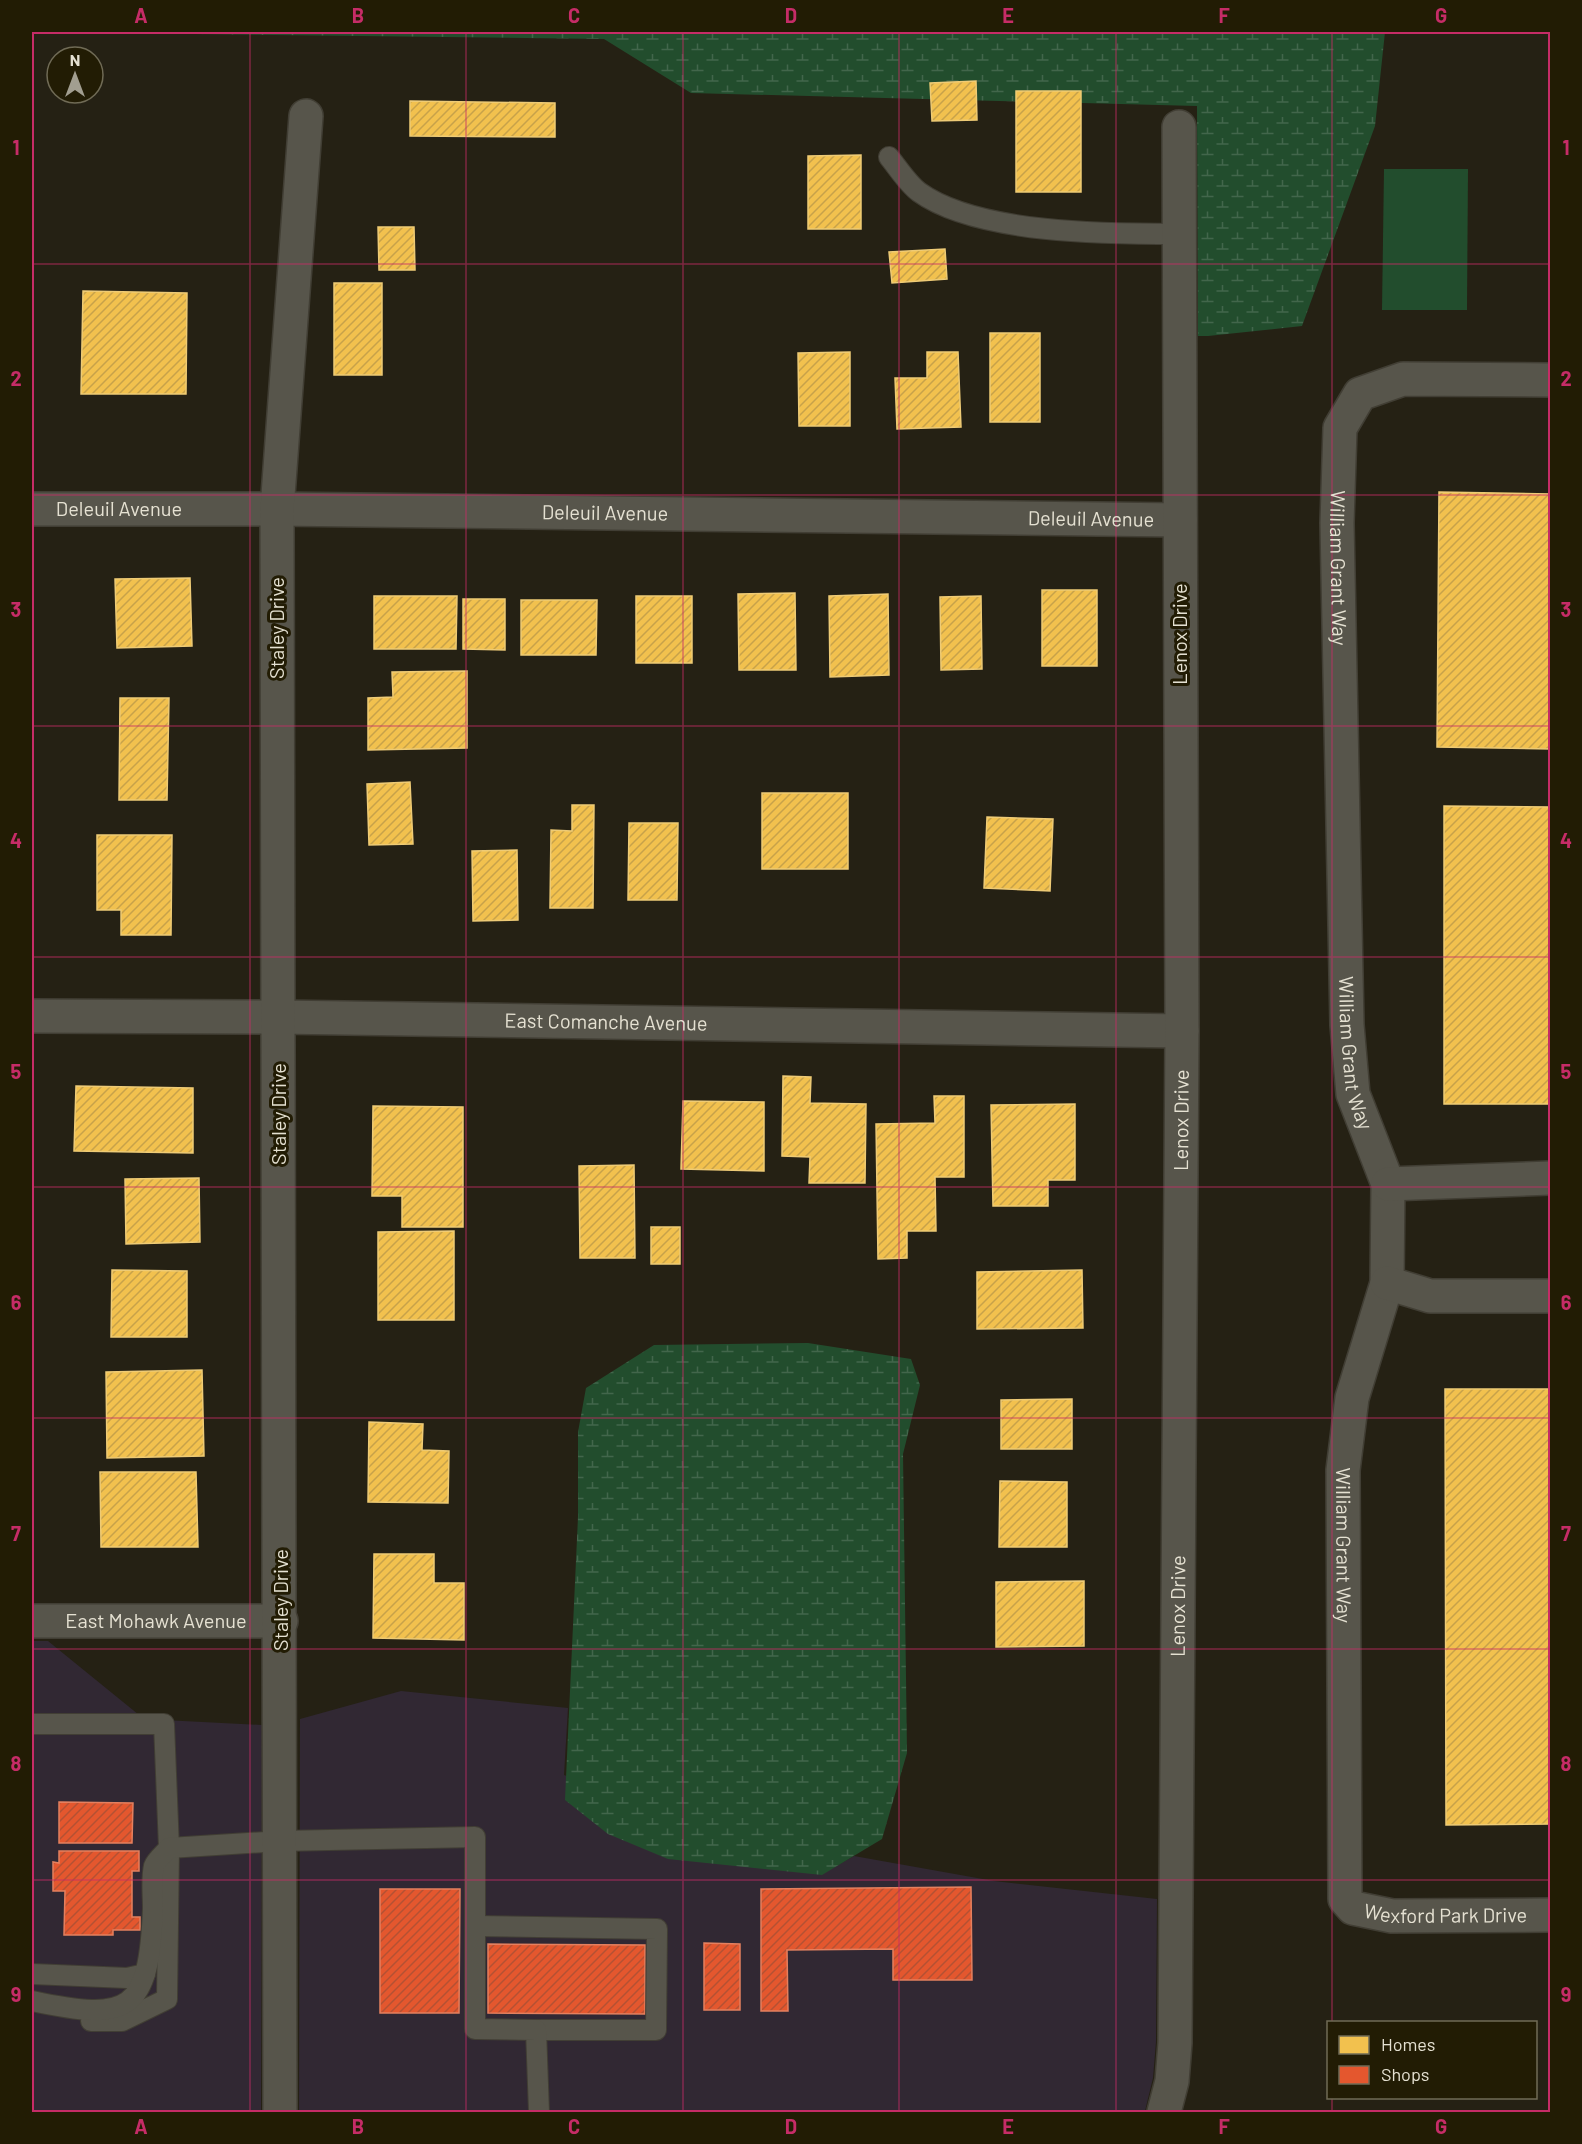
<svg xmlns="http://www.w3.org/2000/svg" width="1582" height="2144" font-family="Barlow,sans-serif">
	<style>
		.commercial { fill: #312833 }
		.wetland { fill: url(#wetland-marsh) }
		.park { fill: #224d2d }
		.homes { fill: url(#homes-hatch); stroke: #eecb76; stroke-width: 1.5 }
		.shops { fill: url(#shops-hatch); stroke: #e4805f; stroke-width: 1.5 }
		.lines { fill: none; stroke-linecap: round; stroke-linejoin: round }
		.service-casing { stroke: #413e34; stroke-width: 22 }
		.minor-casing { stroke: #413e34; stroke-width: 36 }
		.service { stroke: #57554b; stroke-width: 20 }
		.minor { stroke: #57554b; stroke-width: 33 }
		.grid { fill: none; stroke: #c62c67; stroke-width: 1.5; stroke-opacity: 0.55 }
		.labels { text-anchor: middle; stroke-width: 6; stroke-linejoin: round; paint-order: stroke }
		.street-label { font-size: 20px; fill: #e5e1d2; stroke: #221c04 }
		.neatline { fill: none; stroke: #c62c67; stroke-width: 2 }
		.grid-label { font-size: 20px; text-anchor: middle; font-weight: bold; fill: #c62c67 }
	</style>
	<defs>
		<pattern id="wetland-marsh" width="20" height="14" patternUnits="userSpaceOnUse" patternTransform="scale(1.5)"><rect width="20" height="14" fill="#224d2d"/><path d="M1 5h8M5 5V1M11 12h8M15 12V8" fill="none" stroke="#42664b"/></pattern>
		<pattern id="homes-hatch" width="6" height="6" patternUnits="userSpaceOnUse" patternTransform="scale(1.5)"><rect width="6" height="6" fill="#f2c14e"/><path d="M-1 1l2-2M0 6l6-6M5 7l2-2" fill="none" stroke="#c7a24a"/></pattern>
		<pattern id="shops-hatch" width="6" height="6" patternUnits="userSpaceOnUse" patternTransform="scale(1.5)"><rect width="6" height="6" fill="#e4572e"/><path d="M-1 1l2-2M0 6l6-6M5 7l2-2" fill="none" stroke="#b45133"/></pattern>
	</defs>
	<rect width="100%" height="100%" fill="#252114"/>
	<g class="commercial">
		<path d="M32,1641H48L144,1719L262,1725L261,2112H32Z"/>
		<path d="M401,1691L568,1708L564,1775L822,1874L854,1856L994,1881L1157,1899L1156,2042L1153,2078L1145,2111L299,2112L300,1719Z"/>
	</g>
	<g class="wetland">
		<path d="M32,32H1385L1375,126L1302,326L1208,336H1198L1197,106L691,93L604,39Z"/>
		<path d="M808,1343L911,1359L920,1385L903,1454L907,1753L882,1839L822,1875L668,1859L608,1834L565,1800L578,1517V1432L586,1388L654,1345Z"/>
	</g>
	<path class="park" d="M1384,169H1468L1467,310H1382Z"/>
	<g class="homes">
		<path d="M976,81L977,120L932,121L930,83Z"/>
		<rect x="1016" y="91" width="65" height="101"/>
		<path d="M410,101L555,103V137L410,136Z"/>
		<path d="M861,155V229H808V156Z"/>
		<path d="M378,227H414L415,270H379Z"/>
		<path d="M945,249L947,279L892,283L889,252Z"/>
		<rect x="334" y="283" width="48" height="92"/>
		<path d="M83,291L187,293L186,394H81Z"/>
		<rect x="990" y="333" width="50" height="89"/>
		<path d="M850,352V426H799L798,353Z"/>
		<path d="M927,352H958L961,427L897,429L895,378H927Z"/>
		<path d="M1439,492L1550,494V749L1437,747Z"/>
		<path d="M190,578L192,646L117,648L115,579Z"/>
		<rect x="1042" y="590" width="55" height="76"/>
		<path d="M795,593L796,670H739L738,594Z"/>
		<path d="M888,594L889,675L830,677L829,596Z"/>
		<path d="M374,596H457L456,649H374Z"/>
		<rect x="636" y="596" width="56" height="67"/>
		<path d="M981,596L982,669L941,670L940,597Z"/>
		<path d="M463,599H505V650L463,649Z"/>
		<path d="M521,600H597L596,655H521Z"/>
		<path d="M467,671V748L368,750V698L393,697L392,672Z"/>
		<path d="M120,698H169L167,800H119Z"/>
		<path d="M410,782L413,844L369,845L367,784Z"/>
		<rect x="762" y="793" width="86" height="76"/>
		<path d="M572,805H594L593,908H550L551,830L572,831Z"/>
		<path d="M1444,806L1550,807V1104H1444Z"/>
		<path d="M987,817L1053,819L1050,891L984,888Z"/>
		<path d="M629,823H678L677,900H628Z"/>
		<path d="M97,835H172L171,935H121V910H97Z"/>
		<path d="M517,850L518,920L473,921L472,851Z"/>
		<path d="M783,1076L811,1077L810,1103L866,1104L865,1183H809L810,1157L782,1156Z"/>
		<path d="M76,1086L193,1088V1153L74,1151Z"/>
		<path d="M934,1096H964V1177H935L936,1231H907V1258L878,1259L876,1124L935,1123Z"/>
		<path d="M683,1101L764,1102V1171L681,1169Z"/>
		<path d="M1075,1104V1180H1048V1206H993L991,1105Z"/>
		<path d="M373,1106L463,1107V1227H402V1196H372Z"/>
		<path d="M634,1165L635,1258H580L579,1166Z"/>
		<path d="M199,1178L200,1242L126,1244L125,1179Z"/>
		<rect x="651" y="1227" width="29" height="37"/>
		<path d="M454,1231V1320H378V1232Z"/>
		<path d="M112,1270L187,1271V1337H111Z"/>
		<path d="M1082,1270L1083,1328L977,1329V1272Z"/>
		<path d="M202,1370L204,1456L107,1458L106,1372Z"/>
		<path d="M1445,1389H1550V1824L1446,1825Z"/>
		<path d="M1072,1399V1449H1001V1400Z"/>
		<path d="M369,1422L423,1424L422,1450L449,1451L448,1503L368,1502Z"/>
		<path d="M100,1472H196L198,1547H101Z"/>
		<path d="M1000,1481L1067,1482V1547H999Z"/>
		<path d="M374,1554H434V1583H464V1640L373,1638Z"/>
		<path d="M1084,1581V1646L996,1647V1582Z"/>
	</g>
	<g class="shops">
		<rect x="32" y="1458" width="1" height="64"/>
		<path d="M59,1802L133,1803L132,1843H59Z"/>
		<path d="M59,1851H139V1871H132V1917H140V1930H113V1935H64L65,1891H53V1862L59,1863Z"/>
		<path d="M971,1887L972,1980H893V1949L787,1950L788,2011H761V1889Z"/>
		<path d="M380,1889H460L459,2013H380Z"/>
		<path d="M704,1943L740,1944V2010H704Z"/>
		<path d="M488,1944L645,1945V2014L488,2013Z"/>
	</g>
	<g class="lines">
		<g class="service-casing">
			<g id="service">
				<path d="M889,157C898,168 908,184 919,192C977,234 1109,234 1179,234"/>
				<path d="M32,1724H164L169,1848L167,1999L122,2021H91"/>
				<path d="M475,1926L657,1929L656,2030H536"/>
				<path d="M32,1974L127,1978L145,1974"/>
				<path d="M32,2001C130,2022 149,2012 153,1908C153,1896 151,1878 154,1866C156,1860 165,1853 169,1848L281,1841L475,1837V2029L536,2030L539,2112"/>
			</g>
		</g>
		<g class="minor-casing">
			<g id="minor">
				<path id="s1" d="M1550,380L1403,379L1360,394L1340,428L1337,523L1347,1025L1353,1094L1388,1184L1387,1283L1352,1398L1343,1470L1345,1899L1353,1908L1392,1916L1550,1915"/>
				<path id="s2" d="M32,509H277L1180,520"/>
				<path id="s3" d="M32,1016L279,1017L1182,1031"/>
				<path d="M1388,1184L1550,1178"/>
				<path d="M1387,1283L1430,1296H1550"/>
				<path id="s4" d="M32,1621H281"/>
				<path d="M280,2112L277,509L306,116"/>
				<path id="s5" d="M1164,2112L1172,2081L1175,2043L1182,1031L1179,127"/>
			</g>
		</g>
		<use href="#service" class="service"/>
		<use href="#minor" class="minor"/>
	</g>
	<path class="grid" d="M250,32V2112M466,32V2112M683,32V2112M899,32V2112M1116,32V2112M1332,32V2022M32,264H1550M32,495H1550M32,726H1550M32,957H1550M32,1187H1550M32,1418H1550M32,1649H1550M32,1880H1550M1332,2098V2112"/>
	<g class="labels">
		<g class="street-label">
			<text dy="7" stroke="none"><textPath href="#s2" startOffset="87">Deleuil Avenue</textPath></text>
			<text dy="7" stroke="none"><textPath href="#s2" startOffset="573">Deleuil Avenue</textPath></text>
			<text dy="7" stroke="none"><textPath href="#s2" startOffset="1059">Deleuil Avenue</textPath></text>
			<text dy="7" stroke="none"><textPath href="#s1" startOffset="372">William Grant Way</textPath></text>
			<text transform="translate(277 628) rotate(-90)" y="7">Staley Drive</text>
			<text transform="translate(1180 634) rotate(-90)" y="7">Lenox Drive</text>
			<text dy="7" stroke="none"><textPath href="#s3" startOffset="574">East Comanche Avenue</textPath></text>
			<text dy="7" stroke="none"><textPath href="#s1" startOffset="858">William Grant Way</textPath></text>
			<text transform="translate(279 1114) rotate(-90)" y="7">Staley Drive</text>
			<text dy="7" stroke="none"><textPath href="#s5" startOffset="993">Lenox Drive</textPath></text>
			<text dy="7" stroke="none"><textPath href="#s1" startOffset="1362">William Grant Way</textPath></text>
			<text transform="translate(281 1600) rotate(-90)" y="7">Staley Drive</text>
			<text dy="7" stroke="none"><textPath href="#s5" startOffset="507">Lenox Drive</textPath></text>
			<text dy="7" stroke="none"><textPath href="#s4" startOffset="124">East Mohawk Avenue</textPath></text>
			<text dy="7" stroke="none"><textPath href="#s1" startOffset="1821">Wexford Park Drive</textPath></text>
		</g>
	</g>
	<rect width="1582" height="2144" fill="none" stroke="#221c04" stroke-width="66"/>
	<rect x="1327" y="2021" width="210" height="78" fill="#221c04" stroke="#706b56" stroke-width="1.5"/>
	<rect x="1339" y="2036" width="30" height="18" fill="#f2c14e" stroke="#706b56" stroke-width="1.5"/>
	<text x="1381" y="2051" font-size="18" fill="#e5e1d2">Homes</text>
	<rect x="1339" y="2066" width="30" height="18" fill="#e4572e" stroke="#706b56" stroke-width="1.5"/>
	<text x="1381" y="2081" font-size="18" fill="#e5e1d2">Shops</text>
	<g transform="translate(75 75)"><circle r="28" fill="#221c04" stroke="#706b56" stroke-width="1.5"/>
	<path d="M0-4.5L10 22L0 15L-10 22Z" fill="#a29e90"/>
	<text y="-9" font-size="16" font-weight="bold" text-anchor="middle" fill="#e5e1d2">N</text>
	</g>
	<rect x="33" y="33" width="1516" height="2078" class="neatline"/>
	<g class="grid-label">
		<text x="141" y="23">A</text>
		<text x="358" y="23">B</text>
		<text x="574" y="23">C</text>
		<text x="791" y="23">D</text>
		<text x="1008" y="23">E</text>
		<text x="1224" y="23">F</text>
		<text x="1441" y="23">G</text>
		<text x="16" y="155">1</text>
		<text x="1566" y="155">1</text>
		<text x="16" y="386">2</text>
		<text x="1566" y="386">2</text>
		<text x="16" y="617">3</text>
		<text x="1566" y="617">3</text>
		<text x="16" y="848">4</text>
		<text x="1566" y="848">4</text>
		<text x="16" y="1079">5</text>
		<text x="1566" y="1079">5</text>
		<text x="16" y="1310">6</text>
		<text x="1566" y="1310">6</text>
		<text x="16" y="1541">7</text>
		<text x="1566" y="1541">7</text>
		<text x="16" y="1771">8</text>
		<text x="1566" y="1771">8</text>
		<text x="16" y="2002">9</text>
		<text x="1566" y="2002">9</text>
		<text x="141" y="2134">A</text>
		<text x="358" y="2134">B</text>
		<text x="574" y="2134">C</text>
		<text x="791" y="2134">D</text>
		<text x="1008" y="2134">E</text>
		<text x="1224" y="2134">F</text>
		<text x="1441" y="2134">G</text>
	</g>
</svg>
